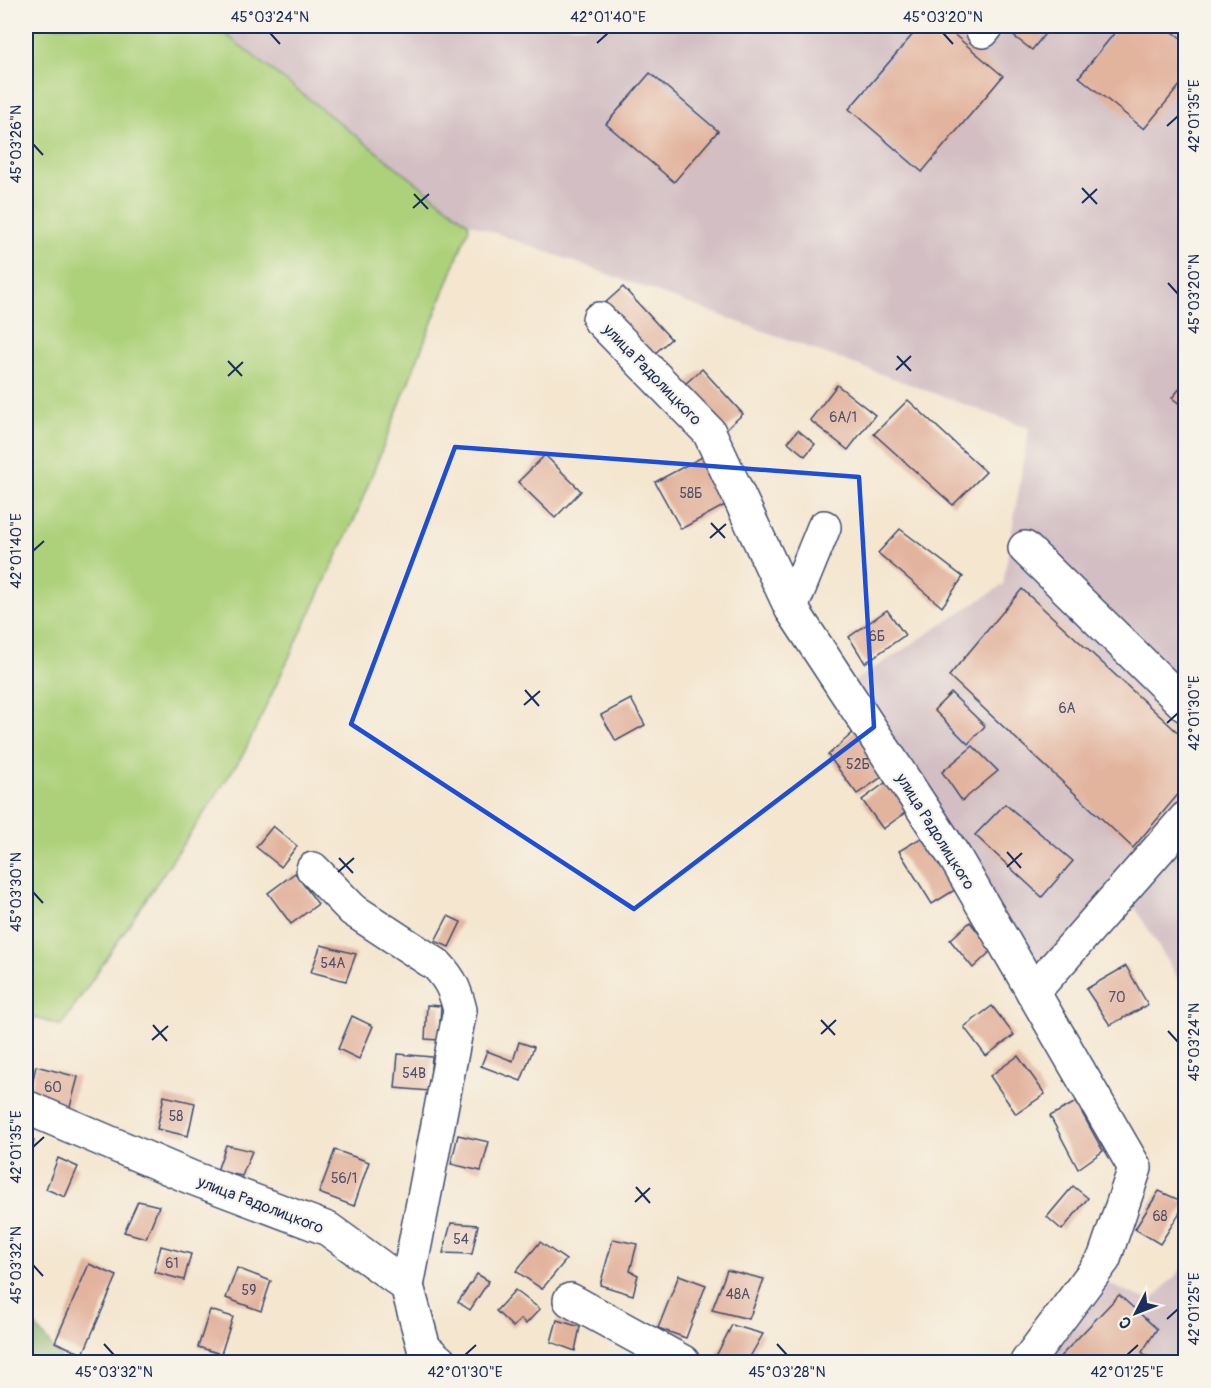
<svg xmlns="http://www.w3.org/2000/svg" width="1211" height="1388" font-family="Pangolin,sans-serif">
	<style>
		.industrial { fill: #d2bec3 }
		.green { fill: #add17a; stroke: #64806c; stroke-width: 1.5 }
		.forest { fill: #8ab36a; stroke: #527164; stroke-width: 1.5 }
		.building { fill: #e2b39d }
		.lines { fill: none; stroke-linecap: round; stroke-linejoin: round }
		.minor-casing { stroke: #3c4a6f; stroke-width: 36 }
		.minor { stroke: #fff; stroke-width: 33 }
		.marked { fill: none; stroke: #1d4ed8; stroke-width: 4.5; stroke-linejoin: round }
		.ticks { fill: none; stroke: #1b2f5e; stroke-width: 2 }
		.labels { text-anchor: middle; stroke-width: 4.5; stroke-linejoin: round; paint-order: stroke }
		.number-label { font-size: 14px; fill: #4d506e }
		.street-label { font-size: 16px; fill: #1b2f5e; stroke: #f7f3e8 }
		.neatline { fill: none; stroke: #1b2f5e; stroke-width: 2 }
		.ticks-label { font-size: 15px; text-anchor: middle; fill: #1b2f5e }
	</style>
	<rect width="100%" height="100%" fill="#f7f3e8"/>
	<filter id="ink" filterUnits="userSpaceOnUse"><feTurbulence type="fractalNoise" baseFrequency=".0167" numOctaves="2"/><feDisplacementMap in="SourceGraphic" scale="12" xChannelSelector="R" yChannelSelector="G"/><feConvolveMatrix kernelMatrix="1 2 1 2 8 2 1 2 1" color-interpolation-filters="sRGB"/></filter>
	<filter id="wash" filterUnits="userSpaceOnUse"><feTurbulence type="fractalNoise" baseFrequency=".008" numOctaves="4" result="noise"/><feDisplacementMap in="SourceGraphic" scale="24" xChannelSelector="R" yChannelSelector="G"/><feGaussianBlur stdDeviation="1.35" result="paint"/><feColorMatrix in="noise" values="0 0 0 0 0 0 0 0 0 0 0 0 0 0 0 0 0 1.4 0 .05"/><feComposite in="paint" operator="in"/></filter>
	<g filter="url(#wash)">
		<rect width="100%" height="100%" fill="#f4e6cf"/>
		<g class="industrial">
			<path d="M215,26H1185V990L1120,883L1034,982L848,685L1003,585L1029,428L468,223Z"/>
			<path d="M1185,1266V1362H1038L1100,1281L1151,1301Z"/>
		</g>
		<path class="green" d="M26,26H215L468,223L469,228L355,518L243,755L61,1026L26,1015Z"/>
		<path class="forest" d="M26,1314L64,1362H26Z"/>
		<g id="blocks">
			<g class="building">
				<path d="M920,26H944L1003,76L922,172L849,109Z"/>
				<path d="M1020,26H1051L1032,50L1012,35Z"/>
				<path d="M1120,26H1165L1186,42V78L1144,129L1079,77Z"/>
				<path d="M650,73L718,131L674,182L606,124Z"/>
				<path d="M623,287L671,339L653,355L605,303Z"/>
				<path d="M702,369L743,414L726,429L685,384Z"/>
				<path d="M1186,381V409L1172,398Z"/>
				<path d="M837,385L875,415L848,450L810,420Z"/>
				<path d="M908,400L986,472L953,505L874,434Z"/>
				<path d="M798,430L815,444L805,456L788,442Z"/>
				<path d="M545,455L581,491L555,518L518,482Z"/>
				<path d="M702,457L727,504L681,529L655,482Z"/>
				<path d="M900,529L963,577L942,607L878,553Z"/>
				<path d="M1022,589L1186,740V785L1133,848L949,676Z"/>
				<path d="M887,610L905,635L865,663L849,637Z"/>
				<path d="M951,693L985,726L968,744L934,710Z"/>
				<path d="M631,699L645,725L616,741L601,715Z"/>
				<path d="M856,730L889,772L857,794L828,755Z"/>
				<path d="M973,746L998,771L962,801L942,772Z"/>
				<path d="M889,780L910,809L883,829L862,800Z"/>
				<path d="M1005,804L1073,861L1042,897L975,835Z"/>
				<path d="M273,826L297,846L281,867L256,847Z"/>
				<path d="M926,835L958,888L932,904L899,851Z"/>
				<path d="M295,873L318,904L291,924L268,893Z"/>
				<path d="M448,916L461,922L449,947L435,941Z"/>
				<path d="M970,922L992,950L973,968L950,940Z"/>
				<path d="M321,945L356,954L346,981L311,972Z"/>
				<path d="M1126,966L1148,1005L1110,1025L1086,989Z"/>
				<path d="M427,1005L441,1006L439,1040L425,1039Z"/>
				<path d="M992,1006L1014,1035L986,1056L964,1027Z"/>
				<path d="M352,1016L373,1026L359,1059L338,1049Z"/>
				<path d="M519,1042L534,1047L521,1081L481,1066L487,1051L513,1061Z"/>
				<path d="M398,1054L432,1057L429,1091L395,1088Z"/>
				<path d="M1018,1056L1045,1094L1016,1114L990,1076Z"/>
				<path d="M36,1066L78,1077L70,1107L29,1097Z"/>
				<path d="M164,1096L195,1103L188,1136L157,1129Z"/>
				<path d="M1076,1102L1103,1151L1078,1169L1050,1116Z"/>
				<path d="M458,1135L489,1142L481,1171L451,1164Z"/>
				<path d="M26,1138L34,1140L26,1169Z"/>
				<path d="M226,1145L252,1151L242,1176L217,1171Z"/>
				<path d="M335,1150L369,1162L354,1206L319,1193Z"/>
				<path d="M58,1158L78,1167L65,1197L46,1189Z"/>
				<path d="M1073,1186L1088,1198L1062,1230L1047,1217Z"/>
				<path d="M1159,1191L1186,1203L1160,1244L1135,1229Z"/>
				<path d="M138,1201L159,1206L146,1238L124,1232Z"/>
				<path d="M451,1223L478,1225L472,1254L443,1253Z"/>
				<path d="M613,1239L637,1244L630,1271L638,1275L633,1295L600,1285Z"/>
				<path d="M540,1242L566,1260L542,1289L516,1271Z"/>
				<path d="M161,1246L191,1254L184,1280L154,1272Z"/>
				<path d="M89,1264L117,1276L83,1354L55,1342Z"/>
				<path d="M237,1268L271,1281L261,1311L226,1298Z"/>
				<path d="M727,1270L764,1279L749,1319L712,1310Z"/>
				<path d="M477,1274L489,1281L470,1310L458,1302Z"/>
				<path d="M679,1275L706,1285L686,1338L658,1328Z"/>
				<path d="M515,1290L540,1309L526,1324L521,1319L513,1327L496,1311Z"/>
				<path d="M1119,1295L1157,1329L1142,1352L1153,1362H1055Z"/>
				<path d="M210,1310L233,1317L221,1354L198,1347Z"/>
				<path d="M557,1320L580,1327L575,1351L551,1342Z"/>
				<path d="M732,1325L763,1334L747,1362H725L715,1358Z"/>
			</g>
		</g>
	</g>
	<g filter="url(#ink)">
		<use href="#blocks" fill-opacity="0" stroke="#3c4a6f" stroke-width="1.5"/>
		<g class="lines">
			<g class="minor-casing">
				<g id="minor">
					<path d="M983,31L987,26"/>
					<path d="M599,319L709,432L791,608L956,859L1135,1168L1104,1259L1027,1362"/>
					<path d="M1025,548L1186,706"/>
					<path d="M791,608L824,527"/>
					<path d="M313,869L353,910L437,965C451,980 455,990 460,1010L407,1286"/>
					<path d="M1033,992L1186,818"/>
					<path d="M26,1107L190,1177L328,1229L407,1286L424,1348L440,1362"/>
					<path d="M570,1300L683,1362"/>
				</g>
			</g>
			<use href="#minor" class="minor"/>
		</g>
	</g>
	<path class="marked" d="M455,447L859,477L874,727L634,909L351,724Z"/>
	<path class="ticks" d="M270,33L280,44M943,33L953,44M597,43L608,33M1167,126L1178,116M33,144L43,155M1082,188L1097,204M414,194L428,209M1082,203L1097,189M413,208L429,194M1168,283L1178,294M897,356L911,371M228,361L242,376M896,370L911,356M228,376L243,362M711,523L725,538M710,538L726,524M33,551L44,541M525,690L539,706M524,705L540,691M1167,723L1178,713M1007,852L1021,868M339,858L353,873M1007,867L1022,853M338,872L354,858M33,892L43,903M821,1020L835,1035M153,1025L167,1041M1168,1031L1178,1042M821,1034L836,1020M152,1040L168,1026M33,1147L44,1137M636,1187L650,1203M635,1202L650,1188M33,1265L43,1276M1167,1319L1178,1309M104,1344L114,1355M777,1344L787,1355M465,1355L476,1345M1127,1355L1138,1345"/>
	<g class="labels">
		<g class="number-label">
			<text x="843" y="422">6А/1</text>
			<text x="691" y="498">58Б</text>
			<text x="877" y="641">6Б</text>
			<text x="1067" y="713">6А</text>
			<text x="858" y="769">52Б</text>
			<text x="333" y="968">54А</text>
			<text x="1117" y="1002">70</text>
			<text x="414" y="1078">54В</text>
			<text x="53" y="1092">60</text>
			<text x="176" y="1121">58</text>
			<text x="344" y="1183">56/1</text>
			<text x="1160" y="1221">68</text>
			<text x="461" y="1244">54</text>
			<text x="172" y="1268">61</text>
			<text x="249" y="1295">59</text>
			<text x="738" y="1299">48А</text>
		</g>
		<g class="street-label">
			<text transform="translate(653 374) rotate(46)" y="6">улица Радолицкого</text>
			<text transform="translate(936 831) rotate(58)" y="6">улица Радолицкого</text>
			<text transform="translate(261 1204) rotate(21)" y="6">улица Радолицкого</text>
		</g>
	</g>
	<rect width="1211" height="1388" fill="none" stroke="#f7f3e8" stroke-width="66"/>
	<g transform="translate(1136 1313) rotate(228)" stroke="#f7f3e8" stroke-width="4.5" paint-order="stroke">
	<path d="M0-4.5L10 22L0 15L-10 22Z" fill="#1b2f5e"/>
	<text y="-9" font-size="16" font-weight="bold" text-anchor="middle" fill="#1b2f5e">С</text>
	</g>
	<rect x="33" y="33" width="1145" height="1322" class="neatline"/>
	<g class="ticks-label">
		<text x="270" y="22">45°03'24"N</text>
		<text x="608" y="22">42°01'40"E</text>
		<text x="943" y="22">45°03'20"N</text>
		<text transform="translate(1194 116) rotate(-90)" y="5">42°01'35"E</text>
		<text transform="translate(16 144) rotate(-90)" y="5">45°03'26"N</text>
		<text transform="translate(1194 294) rotate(-90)" y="5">45°03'20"N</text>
		<text transform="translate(16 551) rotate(-90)" y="5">42°01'40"E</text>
		<text transform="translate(1194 713) rotate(-90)" y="5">42°01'30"E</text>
		<text transform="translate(16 892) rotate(-90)" y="5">45°03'30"N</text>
		<text transform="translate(1194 1042) rotate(-90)" y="5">45°03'24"N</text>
		<text transform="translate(16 1147) rotate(-90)" y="5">42°01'35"E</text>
		<text transform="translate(16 1265) rotate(-90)" y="5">45°03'32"N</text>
		<text transform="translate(1194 1309) rotate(-90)" y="5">42°01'25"E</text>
		<text x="114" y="1377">45°03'32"N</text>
		<text x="465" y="1377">42°01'30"E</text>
		<text x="787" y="1377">45°03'28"N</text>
		<text x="1127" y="1377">42°01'25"E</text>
	</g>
</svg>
